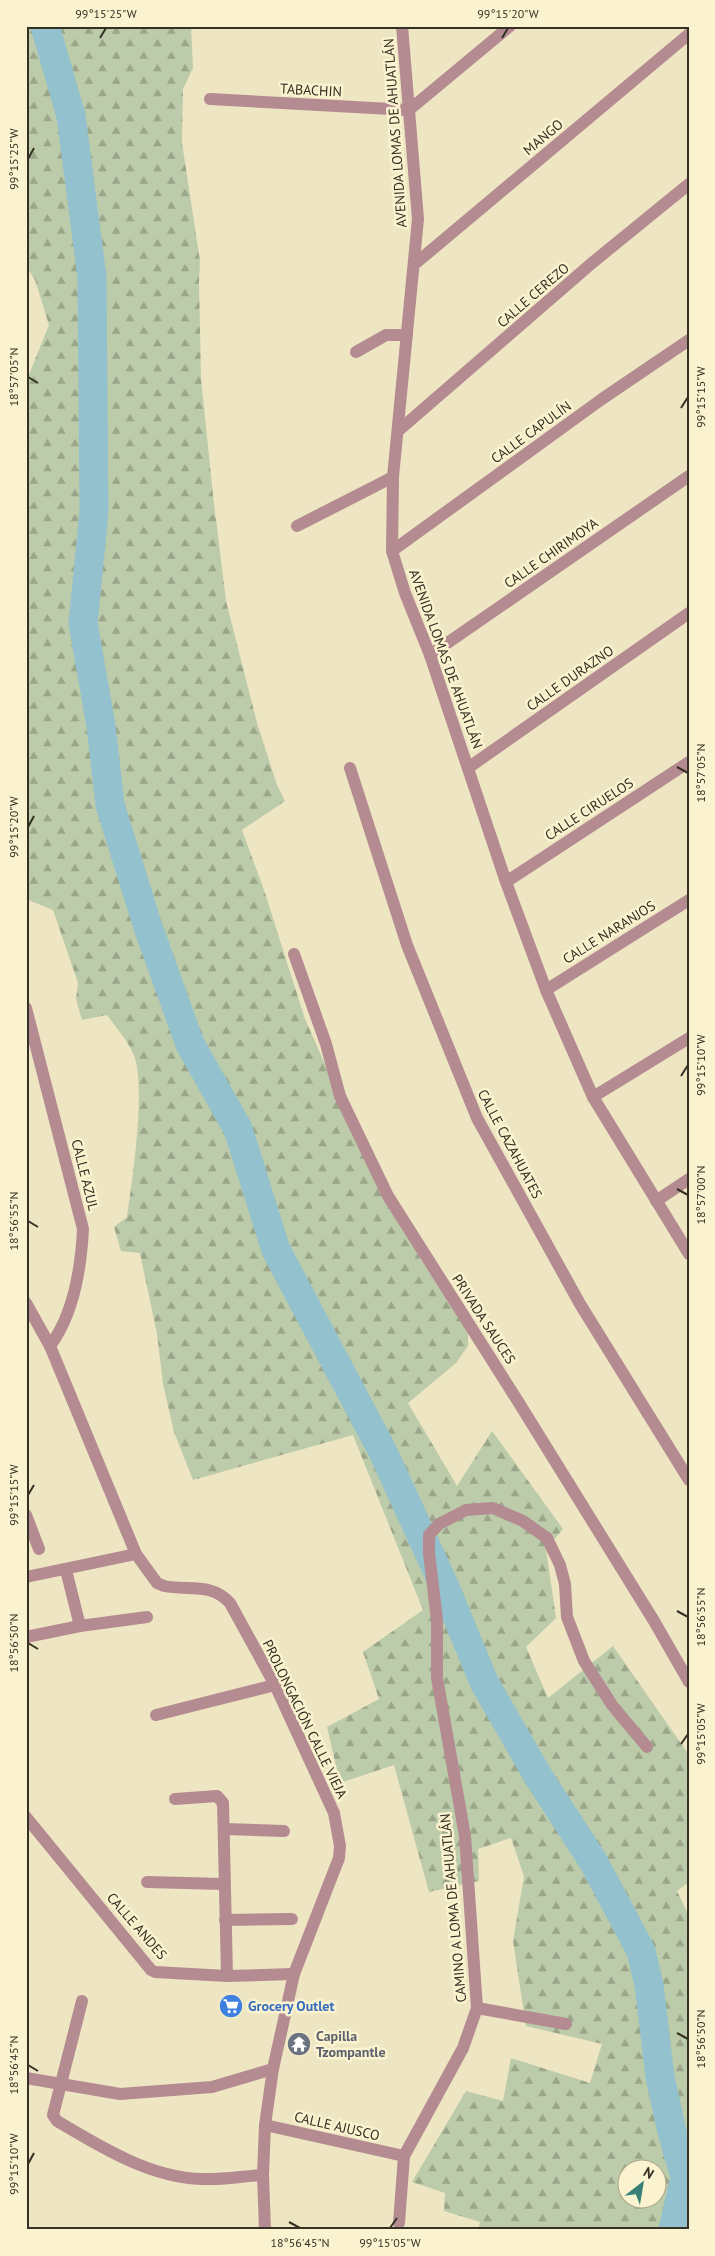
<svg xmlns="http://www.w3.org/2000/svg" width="715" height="2256" font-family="'PT Sans',sans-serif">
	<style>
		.forest { fill: url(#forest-firs); fill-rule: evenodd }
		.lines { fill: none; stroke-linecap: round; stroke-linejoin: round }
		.river { stroke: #93c1cd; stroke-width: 29 }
		.minor { stroke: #b48b91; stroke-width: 12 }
		.ticks { fill: none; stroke: #343023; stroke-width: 2 }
		.labels { text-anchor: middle; stroke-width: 5; stroke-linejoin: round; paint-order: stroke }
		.street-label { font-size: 14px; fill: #343023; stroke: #fbf2cf }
		.shop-label { font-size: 14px; font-weight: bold; fill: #366cbe; stroke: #fbf2cf; text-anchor: start }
		.worship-label { font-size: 14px; font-weight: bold; fill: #5b616d; stroke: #fbf2cf; text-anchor: start }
		.neatline { fill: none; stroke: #343023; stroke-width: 2 }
		.ticks-label { font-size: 12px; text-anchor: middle; fill: #343023 }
	</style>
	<defs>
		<pattern id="forest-firs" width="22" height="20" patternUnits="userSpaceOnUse" patternTransform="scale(1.25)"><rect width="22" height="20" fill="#bccba9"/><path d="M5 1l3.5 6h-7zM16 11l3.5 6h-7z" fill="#9aa589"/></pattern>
	</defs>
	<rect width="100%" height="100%" fill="#eee5c2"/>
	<path class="forest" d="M26,26H191L193,68L183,89L182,143L200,261L199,282L201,379L213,495L226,601L257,723L277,785L285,801L242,830L264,890L305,1019L356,1134L421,1260L468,1330V1346L456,1363L408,1403L457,1486L492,1431L563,1529L546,1549L556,1618L526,1647L548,1698L613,1646L689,1755V1882L677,1891L689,1916V2230H478L480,2222L444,2211L445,2193L412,2182L466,2091L503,2101L511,2058L590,2083L602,2044L526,2026L513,1941L524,1876L511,1838L478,1849L479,1881L429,1892L394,1765L340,1783L327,1727L379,1699L363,1652L423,1610L353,1435L193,1480L174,1432L163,1384L157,1334L140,1253L121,1251L114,1227L127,1217C132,1183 147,1082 133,1053C127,1040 116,1027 107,1015L82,1020L76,999L78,983L53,910L26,899V382L49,325L35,280L26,266ZM628,2168H658V2198H628Z"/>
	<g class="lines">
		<g class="river">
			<path d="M45,26L71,116L92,277L94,512L83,623L101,726L110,805L148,927L190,1044L238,1129L276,1250L382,1450L444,1585L484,1682L538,1776L593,1861L641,1951L649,1985L660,2077L672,2132L685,2177L689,2175"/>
			<path d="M673,2230L685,2177"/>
		</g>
		<g class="minor">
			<path d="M402,26L418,219L393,477L392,551L405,593L430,655L506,882L546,990L593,1097L689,1254"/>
			<path d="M210,99L409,110L510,26"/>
			<path d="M416,263L689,34"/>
			<path d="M356,352L386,335H407"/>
			<path d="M398,431L592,263L689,184"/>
			<path d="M297,526L393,477"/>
			<path d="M392,551L602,399L689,340"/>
			<path d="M430,655L689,476"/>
			<path d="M350,768L407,945L477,1118L580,1304L689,1480"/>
			<path d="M468,768L689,613"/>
			<path d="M506,882L689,762"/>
			<path d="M294,954L326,1044L340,1096L388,1196L519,1403L654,1621L689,1682"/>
			<path d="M546,990L689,900"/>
			<path d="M26,1008L83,1229C81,1268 74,1314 50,1346"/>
			<path d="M593,1097L689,1038"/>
			<path d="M656,1201L689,1179"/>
			<path d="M26,1303L50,1346L136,1554L157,1583L164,1586C188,1591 211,1582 230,1603L275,1685L334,1813L340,1846L339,1858L294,1974L273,2069L265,2125L263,2175L265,2230"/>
			<path d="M26,1515L39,1549"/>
			<path d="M66,1570L80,1626"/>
			<path d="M26,1577L136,1554"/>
			<path d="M26,1637L80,1626L147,1617"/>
			<path d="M156,1715L275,1685"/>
			<path d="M175,1799L217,1796L223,1803L227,1976"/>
			<path d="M26,1817L151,1970L155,1972L227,1976L294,1974"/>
			<path d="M224,1829L284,1831"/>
			<path d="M147,1882L224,1884"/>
			<path d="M225,1920L292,1919"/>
			<path d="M82,2001L53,2115L57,2121C99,2146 150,2178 202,2179C222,2180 243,2176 263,2175"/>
			<path d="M477,2008L566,2024"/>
			<path d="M26,2078L120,2094L212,2087L273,2069"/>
			<path d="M265,2125L404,2156"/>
			<path d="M399,2223L404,2156L463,2048L477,2008L465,1836L437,1678V1620L429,1553V1535L439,1524L466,1510L493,1508L523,1521L547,1538L560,1565L565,1584L567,1617L584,1661L612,1705L647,1747"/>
		</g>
	</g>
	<path class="ticks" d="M100,38L106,28M502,38L508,28M28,159L34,148M28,377L38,383M681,408L688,397M677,767L688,773M28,827L34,816M681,1076L688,1065M677,1189L688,1195M28,1221L38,1227M28,1495L34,1485M677,1611L688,1617M28,1643L38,1649M681,1744L688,1734M677,2033L688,2039M28,2065L38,2071M28,2164L34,2153M289,2222L300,2228M390,2228L397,2218"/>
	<defs>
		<g id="supermarket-disc" transform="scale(1.25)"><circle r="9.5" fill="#3f7fe0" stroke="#fbf2cf"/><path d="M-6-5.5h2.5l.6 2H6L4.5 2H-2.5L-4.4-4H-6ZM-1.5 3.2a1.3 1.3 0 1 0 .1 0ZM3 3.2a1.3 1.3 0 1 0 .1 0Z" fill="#fff"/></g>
		<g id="temple-disc" transform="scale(1.25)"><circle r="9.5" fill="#6b7280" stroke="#fbf2cf"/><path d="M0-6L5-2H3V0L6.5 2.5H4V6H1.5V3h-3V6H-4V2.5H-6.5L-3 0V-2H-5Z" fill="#fff"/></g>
	</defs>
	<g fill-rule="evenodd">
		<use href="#supermarket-disc" x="231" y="2006"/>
		<use href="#temple-disc" x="299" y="2044"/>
	</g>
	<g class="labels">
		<g class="street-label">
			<text transform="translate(311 90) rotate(3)" y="5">TABACHIN</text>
			<text transform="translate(395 133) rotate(-94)" y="5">AVENIDA LOMAS DE AHUATLÁN</text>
			<text transform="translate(543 137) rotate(-40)" y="5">MANGO</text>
			<text transform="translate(533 295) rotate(-41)" y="5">CALLE CEREZO</text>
			<text transform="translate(531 432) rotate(-36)" y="5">CALLE CAPULÍN</text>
			<text transform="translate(551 553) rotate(-35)" y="5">CALLE CHIRIMOYA</text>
			<text transform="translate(446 659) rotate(70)" y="5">AVENIDA LOMAS DE AHUATLÁN</text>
			<text transform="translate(570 678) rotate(-35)" y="5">CALLE DURAZNO</text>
			<text transform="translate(589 809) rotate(-33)" y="5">CALLE CIRUELOS</text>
			<text transform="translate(609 932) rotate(-32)" y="5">CALLE NARANJOS</text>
			<text transform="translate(510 1144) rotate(62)" y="5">CALLE CAZAHUATES</text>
			<text transform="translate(85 1175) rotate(76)" y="5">CALLE AZUL</text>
			<text transform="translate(484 1319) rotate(57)" y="5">PRIVADA SAUCES</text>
			<text transform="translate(305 1719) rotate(64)" y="5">PROLONGACIÓN CALLE VIEJA</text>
			<text transform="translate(453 1908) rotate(-95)" y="5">CAMINO A LOMA DE AHUATLÁN</text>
			<text transform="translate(137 1926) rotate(49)" y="5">CALLE ANDES</text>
			<text transform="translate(337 2126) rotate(13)" y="5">CALLE AJUSCO</text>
		</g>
		<g class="shop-label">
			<text x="248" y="2011">Grocery Outlet</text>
		</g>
		<g class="worship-label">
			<text x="316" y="2041">Capilla<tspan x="316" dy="16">Tzompantle</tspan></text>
		</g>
	</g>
	<rect width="715" height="2256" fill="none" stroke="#fbf2cf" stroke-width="55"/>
	<g transform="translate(642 2184) rotate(31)"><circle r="24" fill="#fbf2cf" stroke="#aba48a"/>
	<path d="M0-4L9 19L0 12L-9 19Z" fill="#398078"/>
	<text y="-8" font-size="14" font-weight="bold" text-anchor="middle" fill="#343023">N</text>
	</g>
	<rect x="28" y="28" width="660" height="2200" class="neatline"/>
	<g class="ticks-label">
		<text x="106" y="18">99°15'25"W</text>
		<text x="508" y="18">99°15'20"W</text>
		<text transform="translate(14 159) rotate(-90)" y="4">99°15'25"W</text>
		<text transform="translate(14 377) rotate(-90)" y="4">18°57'05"N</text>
		<text transform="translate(701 397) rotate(-90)" y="4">99°15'15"W</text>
		<text transform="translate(701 773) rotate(-90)" y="4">18°57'05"N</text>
		<text transform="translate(14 827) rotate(-90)" y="4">99°15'20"W</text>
		<text transform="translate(701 1065) rotate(-90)" y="4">99°15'10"W</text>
		<text transform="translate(701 1195) rotate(-90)" y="4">18°57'00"N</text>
		<text transform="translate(14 1221) rotate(-90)" y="4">18°56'55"N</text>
		<text transform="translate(14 1495) rotate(-90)" y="4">99°15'15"W</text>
		<text transform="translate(701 1617) rotate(-90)" y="4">18°56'55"N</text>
		<text transform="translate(14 1643) rotate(-90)" y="4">18°56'50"N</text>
		<text transform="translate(701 1734) rotate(-90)" y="4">99°15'05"W</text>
		<text transform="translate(701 2039) rotate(-90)" y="4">18°56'50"N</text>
		<text transform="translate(14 2065) rotate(-90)" y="4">18°56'45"N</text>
		<text transform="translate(14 2164) rotate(-90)" y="4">99°15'10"W</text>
		<text x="300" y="2247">18°56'45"N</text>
		<text x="390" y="2247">99°15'05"W</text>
	</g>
</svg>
